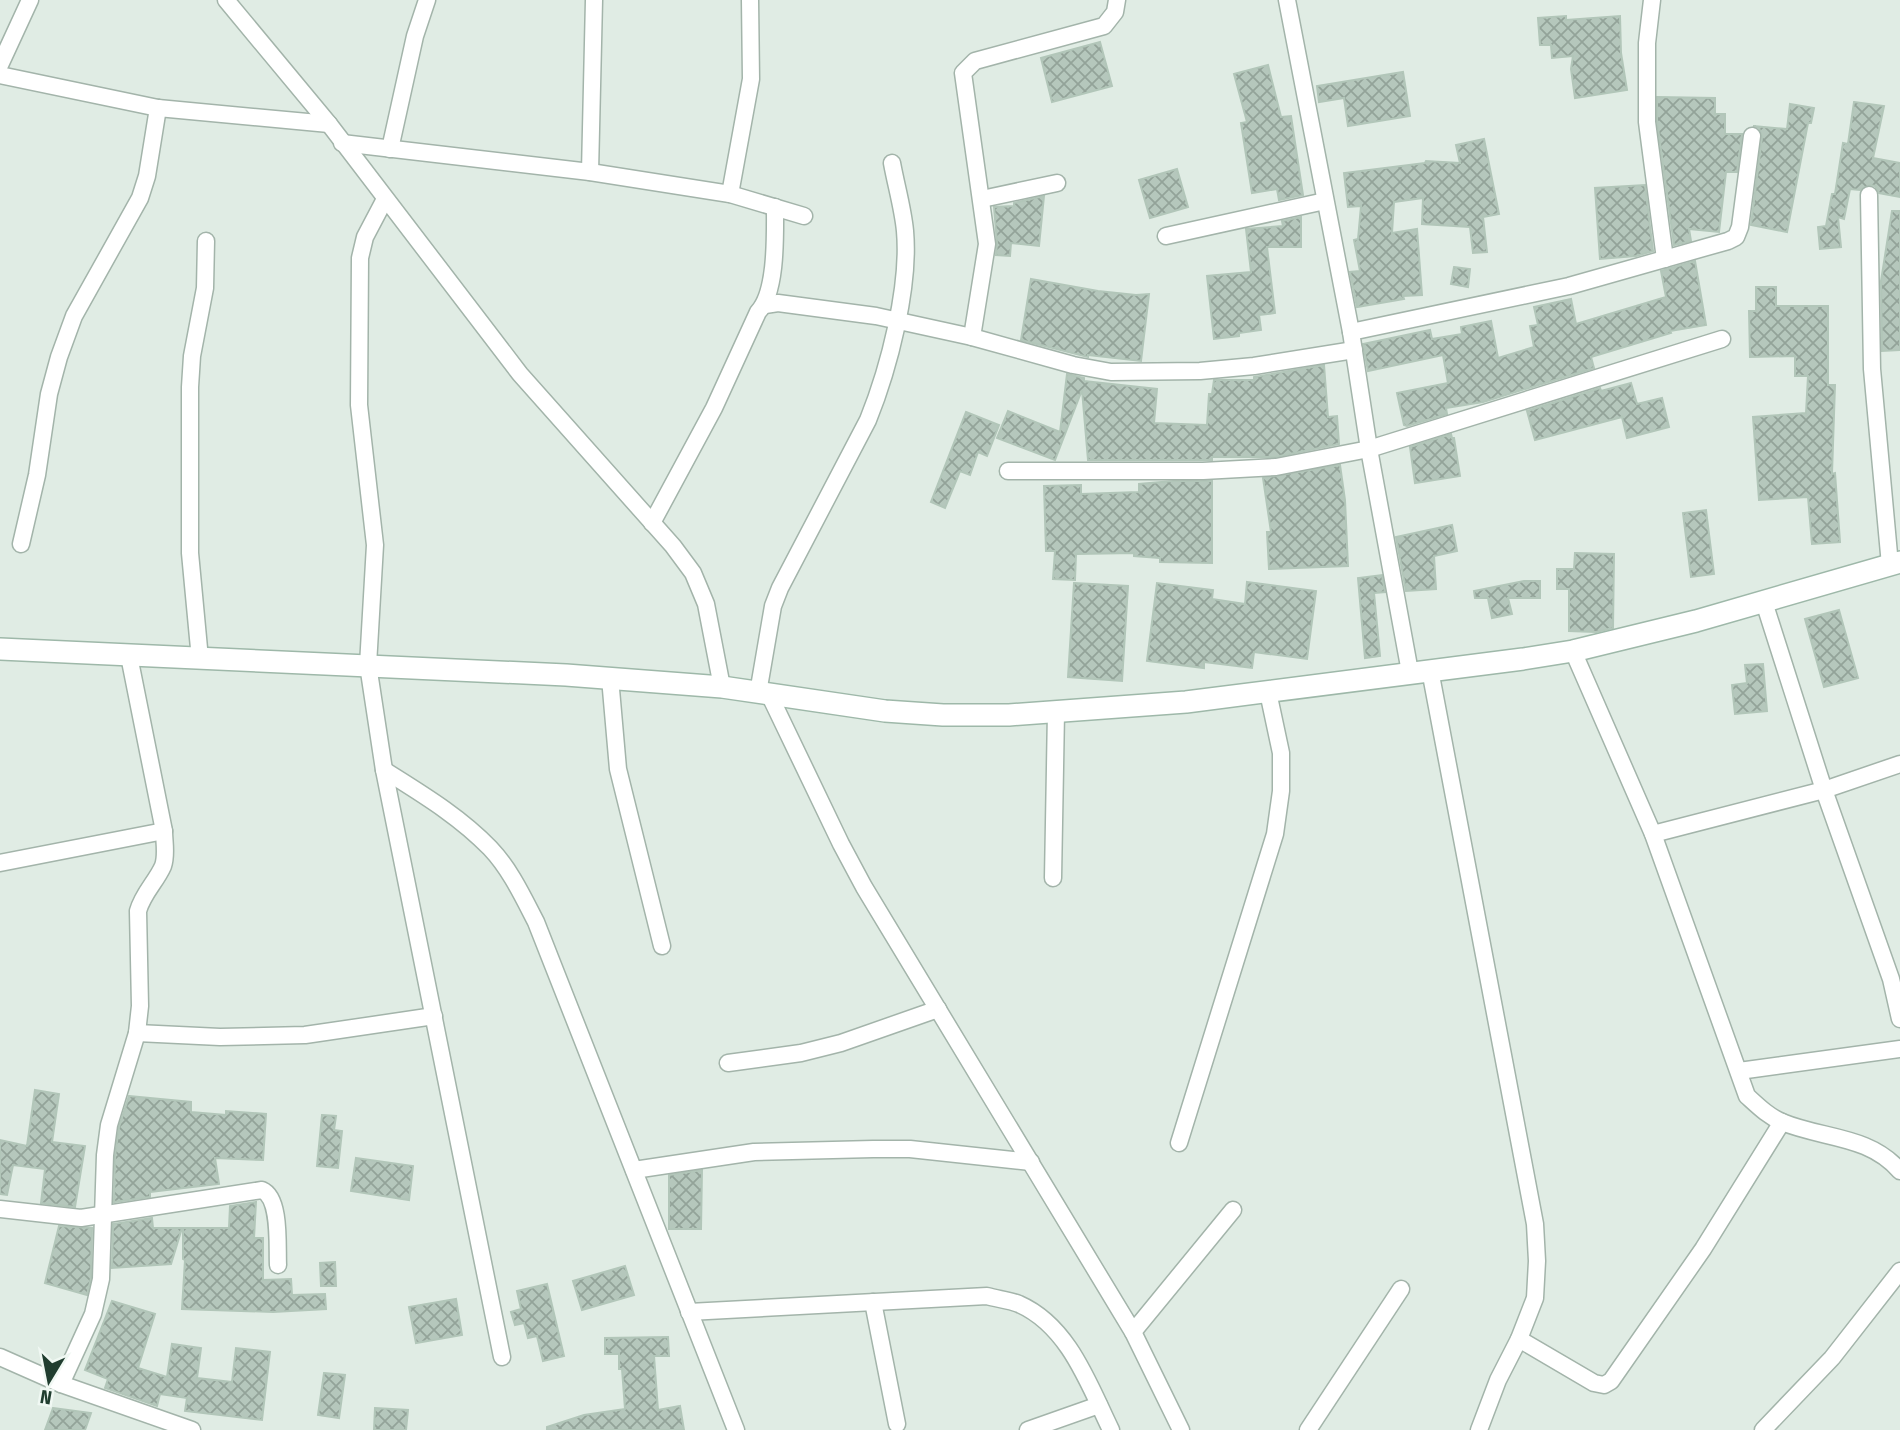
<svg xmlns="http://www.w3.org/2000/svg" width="1900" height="1430" font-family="'Fira Sans Condensed',sans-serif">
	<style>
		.building { fill: url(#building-cross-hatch); stroke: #b2c6b9; stroke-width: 2 }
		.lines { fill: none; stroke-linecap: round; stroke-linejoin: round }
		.street-casing { stroke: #a3b4aa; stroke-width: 19 }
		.secondary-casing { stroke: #9eb8a9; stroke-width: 24 }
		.street { stroke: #fff; stroke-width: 16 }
		.secondary { stroke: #fff; stroke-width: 21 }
	</style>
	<defs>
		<pattern id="building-cross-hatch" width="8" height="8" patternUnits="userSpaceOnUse" patternTransform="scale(1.75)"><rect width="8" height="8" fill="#b5c7bc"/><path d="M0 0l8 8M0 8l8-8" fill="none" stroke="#93a399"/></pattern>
	</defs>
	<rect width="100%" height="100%" fill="#e0ece4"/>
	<g class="building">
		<path d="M1566,16V20L1620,16L1621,53L1627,90L1575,98L1571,69L1573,56L1552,58L1551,45H1540L1538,18Z"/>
		<path d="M1100,42L1112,86L1052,102L1041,58Z"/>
		<path d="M1268,65L1281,117L1291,116L1303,195L1279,200L1277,189L1252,193L1241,123L1247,122L1234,74Z"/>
		<path d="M1403,72L1410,116L1348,126L1344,98L1319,102L1317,86Z"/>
		<path d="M1657,97L1715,98V114H1725V134H1742L1737,172H1726L1719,232L1689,229L1691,241L1674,245L1657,121Z"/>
		<path d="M1854,102L1884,106L1873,158L1900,163V197L1879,193L1875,186L1870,185L1860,190L1850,189L1844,219L1838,217L1841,247L1820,249L1818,227L1826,226L1832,194H1835L1843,143L1848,144Z"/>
		<path d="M1790,104L1814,108L1811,123H1808L1787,232L1751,225L1762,137L1759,128L1753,126L1787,129Z"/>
		<path d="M1484,139L1499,214L1483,217L1487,252L1473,253L1470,227L1422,224L1423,198L1394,202L1392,233L1417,229L1422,295L1403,296L1404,299L1357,307L1350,272L1360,271L1354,240L1358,239L1361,206L1348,207L1344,173L1425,163L1426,161L1460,163L1456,145Z"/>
		<path d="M1177,169L1188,207L1150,218L1139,180Z"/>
		<path d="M1645,185L1653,251L1636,256L1600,259L1595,188Z"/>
		<path d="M1044,196L1039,246L1011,243L1010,256L996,255L997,243L994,207L1014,206V203Z"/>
		<path d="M1892,211H1900V350L1882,351L1881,281Z"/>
		<path d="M1301,217V247H1267L1275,313L1259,315L1261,330L1239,333V336L1214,339L1207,276L1251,272L1246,229L1283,226L1282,221Z"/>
		<path d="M1695,261L1706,325L1670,331L1671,333L1591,357L1594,368L1483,402L1446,408L1447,414L1407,426L1404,425L1397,393L1448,383L1443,355L1368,371L1363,344L1430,330L1432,339L1462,334L1461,327L1491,321L1498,358L1534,347L1530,326L1538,325L1534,307L1571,299L1576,324L1666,297L1661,271Z"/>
		<path d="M1454,267L1470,269L1468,287L1451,284Z"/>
		<path d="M1031,279L1098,291L1136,295L1149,294L1141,361L1088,355V357L1021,340Z"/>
		<path d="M1756,287H1776V306H1828V385H1835L1832,474L1835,473L1840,542L1812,544L1808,497L1759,500L1753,417L1806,413L1808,376H1795V356L1750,357L1749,311H1756Z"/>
		<path d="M1324,365L1328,417L1337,416L1339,444L1275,457H1212V460H1088L1082,390L1055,460L997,438L1008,411L1060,432L1067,374L1084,378V381L1157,389L1154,423L1207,425L1209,394H1212L1214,380H1254V377Z"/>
		<path d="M1631,383L1637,404L1662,398L1669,427L1627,438L1622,417L1535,440L1527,411L1600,388L1601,391Z"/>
		<path d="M966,412L999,425L987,456L978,452L970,475L960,471L945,508L931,502Z"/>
		<path d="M1451,434L1452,438H1454L1460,476L1415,483L1410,447Z"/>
		<path d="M1340,465L1345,500L1348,566L1269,569L1267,532H1271L1263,478Z"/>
		<path d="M1173,481H1212V563L1160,562V558L1134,556V553L1076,554L1075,580L1053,579L1055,551H1046L1044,486L1081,485V494L1139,492V484Z"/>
		<path d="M1706,510L1714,574L1691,577L1683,513Z"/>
		<path d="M1452,525L1457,551L1434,556L1436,589L1406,591L1396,537Z"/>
		<path d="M1575,553L1614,554L1613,628L1596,632L1569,631V589H1557V569H1574Z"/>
		<path d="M1382,575L1385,592L1374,593L1380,656L1365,658L1358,578Z"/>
		<path d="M1524,581H1540V598H1508L1512,614L1492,618L1488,598H1475L1474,591Z"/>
		<path d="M1247,582L1316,591L1307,659L1254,652L1252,668L1204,662V668L1147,661L1157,583L1213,590L1212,599L1245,604Z"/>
		<path d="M1074,583L1128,586L1122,681L1068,677Z"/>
		<path d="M1839,610L1858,678L1824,687L1805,619Z"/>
		<path d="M1763,664L1767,711L1735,714L1732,685L1747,683L1745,665Z"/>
		<path d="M35,1090L59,1094L52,1142L85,1146L75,1207L41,1203L45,1169L13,1165L7,1195L0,1194V1140L27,1146Z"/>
		<path d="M129,1096L191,1102V1112L226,1115V1111L266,1114L263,1160L215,1158L219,1184L150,1192V1197L114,1202L115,1156L119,1127Z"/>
		<path d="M322,1115L336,1116L334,1130L342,1131L338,1168L317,1166Z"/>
		<path d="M356,1158L413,1166L409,1200L351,1191Z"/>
		<path d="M702,1170L701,1229H669V1175Z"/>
		<path d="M256,1202L254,1238H263V1280L291,1279L292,1295L325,1294L326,1309L273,1312L182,1309L185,1260L183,1259V1228H229L230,1206Z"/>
		<path d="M152,1218L153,1228H182L171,1264L112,1268L113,1224Z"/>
		<path d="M59,1226L92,1228L91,1278L87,1295L45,1283Z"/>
		<path d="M335,1262L336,1286H321L320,1263Z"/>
		<path d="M625,1266L634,1295L582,1310L573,1281Z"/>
		<path d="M547,1284L564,1356L543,1361L537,1336L528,1338L524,1323L515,1325L511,1312L521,1309L517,1291Z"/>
		<path d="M456,1299L462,1335L416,1343L409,1307Z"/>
		<path d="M112,1301L155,1314L138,1368L167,1377L172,1344L201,1348L197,1378L232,1382L236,1348L270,1352L262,1420L185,1411L187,1398L160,1394L157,1406L105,1388L108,1379L85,1370Z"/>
		<path d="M668,1337L669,1356H654L658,1410L680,1406L684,1430H547V1427L584,1415L625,1409L622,1369H619V1354H605V1338Z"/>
		<path d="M324,1373L345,1375L339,1418L318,1415Z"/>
		<path d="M53,1408L91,1413L85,1430H45Z"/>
		<path d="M375,1408L408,1410L406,1430H374Z"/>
	</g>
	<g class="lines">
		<g class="street-casing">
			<g id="street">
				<path d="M226,0L329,124L520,374L673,546L693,573L706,604L722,687"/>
				<path d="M1287,0L1351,332L1369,449L1410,672"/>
				<path d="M1652,0L1647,43V122L1665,259"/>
				<path d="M0,65L30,0"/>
				<path d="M0,75L158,108L329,124"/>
				<path d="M342,143L590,172L730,194L804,216"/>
				<path d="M390,149L415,36L427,0"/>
				<path d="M590,172L594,0"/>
				<path d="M730,194L751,79L750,0"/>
				<path d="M1869,195L1872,369L1890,565"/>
				<path d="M385,199L365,237L360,258L359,405L375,545L368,665L384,770L502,1357"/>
				<path d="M982,199L1057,183"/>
				<path d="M1166,236L1325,201"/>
				<path d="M765,305L778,303L876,316L972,337L1073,365L1111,372L1200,371L1254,366L1354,350"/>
				<path d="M1351,332L1569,286L1728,241L1736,237L1740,227L1752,136"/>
				<path d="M972,337L987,244L963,73L975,61L1104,26L1115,12L1117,0"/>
				<path d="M1008,471H1203L1276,467L1369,449L1722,339"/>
				<path d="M652,523L714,408L758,312C777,292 775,234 775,207"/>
				<path d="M21,544L37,475L49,394L59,357L74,316L140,198L147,176L158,108"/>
				<path d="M1764,602L1824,790L1891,979L1900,1019"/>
				<path d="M1573,651L1653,834L1747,1096C1758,1106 1768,1116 1782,1122C1823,1139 1869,1135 1900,1171"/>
				<path d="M200,659L190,553V387L192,356L205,288L206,241"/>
				<path d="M1430,670L1535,1224L1537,1261L1535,1298L1519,1339L1498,1380L1479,1430"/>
				<path d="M610,678L618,769L662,946"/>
				<path d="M758,693L773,606L780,588L868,420C889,368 910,287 905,231C903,209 896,185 892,163"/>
				<path d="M769,694L841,844L864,887L1133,1332L1181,1430"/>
				<path d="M384,770C422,794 459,816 490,848C510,869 523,897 536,922L736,1430"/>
				<path d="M1653,834L1824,790L1900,764"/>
				<path d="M0,863L164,831"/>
				<path d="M1053,878L1056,712"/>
				<path d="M137,1033L220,1037L305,1035L434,1016"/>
				<path d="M728,1063L801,1053L841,1043L938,1009"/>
				<path d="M1739,1071L1900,1049"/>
				<path d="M1179,1143L1275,834L1281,791V753L1268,692"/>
				<path d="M634,1170L754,1152L873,1149H910L1031,1162"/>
				<path d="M0,1209L81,1218L262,1190C281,1198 277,1246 278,1265"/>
				<path d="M873,1302L897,1424"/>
				<path d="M689,1312L987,1296C997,1299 1009,1300 1019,1304C1069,1326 1089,1385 1111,1430"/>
				<path d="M1133,1332L1233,1210"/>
				<path d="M1519,1339L1594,1383L1604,1385L1611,1381L1703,1249L1782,1122"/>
				<path d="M0,1357L61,1384L192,1430"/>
				<path d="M61,1384L93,1314L101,1279L105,1155L109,1125L137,1033L140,1006L138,911C143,893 156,882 163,866C167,855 164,842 164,831L129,656"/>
				<path d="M1028,1430L1099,1405"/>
				<path d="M1308,1430L1401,1289"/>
				<path d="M1763,1430L1832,1358L1900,1271"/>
			</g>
		</g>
		<g class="secondary-casing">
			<path id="secondary" d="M0,649L566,675L722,687L885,711L943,715H1009L1186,702L1523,659L1573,651L1696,621L1900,562"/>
		</g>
		<use href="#street" class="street"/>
		<use href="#secondary" class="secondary"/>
	</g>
	<g transform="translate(49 1381) rotate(190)" stroke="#f0f8f3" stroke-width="5" paint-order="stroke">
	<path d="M0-5L12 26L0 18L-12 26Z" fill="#203d2f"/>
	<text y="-10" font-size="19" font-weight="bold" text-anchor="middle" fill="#203d2f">N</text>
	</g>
</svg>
